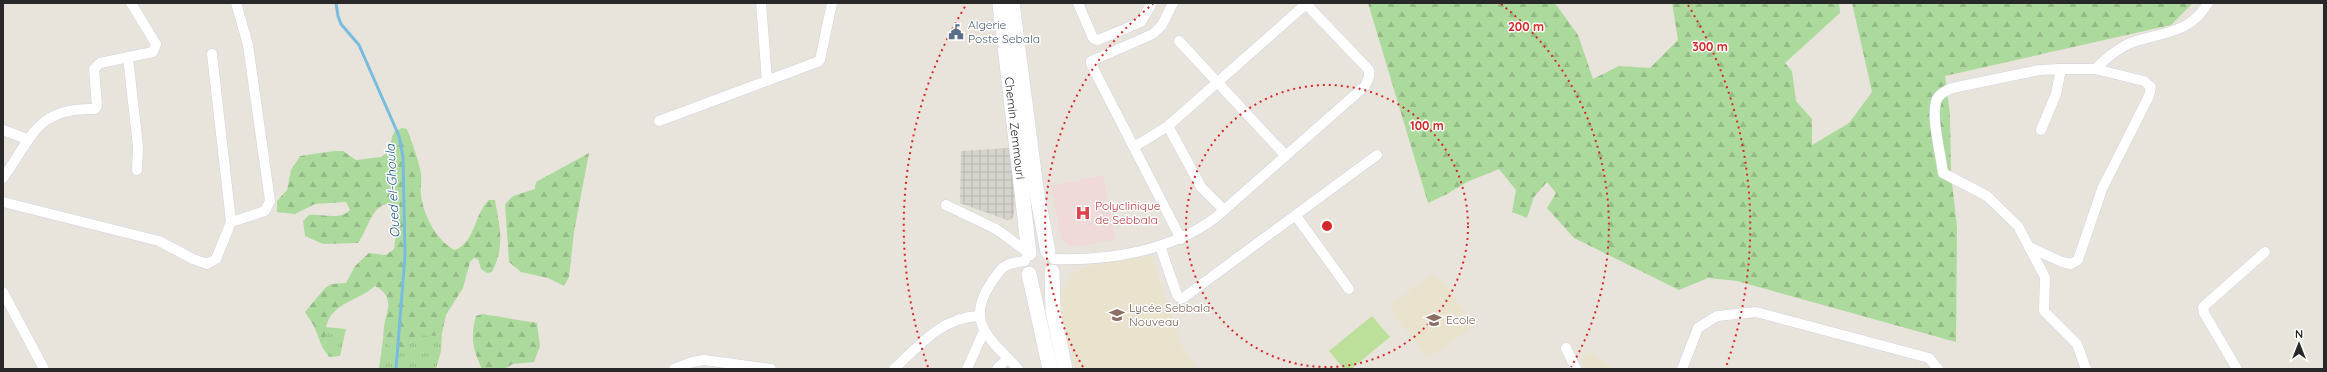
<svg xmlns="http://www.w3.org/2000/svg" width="2327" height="372" font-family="Quicksand,sans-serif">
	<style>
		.education { fill: #e9e2cc }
		.medical { fill: #efdad9 }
		.grass { fill: url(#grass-tufts) }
		.forest { fill: url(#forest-firs) }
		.pitch { fill: #bce099 }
		.plaza { fill: url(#plaza-grid) }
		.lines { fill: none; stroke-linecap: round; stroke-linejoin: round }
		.stream { stroke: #78bce0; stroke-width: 3 }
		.street-casing { stroke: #d0d2df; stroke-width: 11 }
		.secondary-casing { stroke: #d0d2df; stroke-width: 16 }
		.street { stroke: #fff; stroke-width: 10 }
		.secondary { stroke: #fff; stroke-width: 15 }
		.ring { fill: none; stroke: #d62828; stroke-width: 2; stroke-dasharray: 2 4 }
		.labels { text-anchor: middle; stroke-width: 3; stroke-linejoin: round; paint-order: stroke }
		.service-label { font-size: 12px; fill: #4e5e75; stroke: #fff; text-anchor: start }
		.street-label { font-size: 12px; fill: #282828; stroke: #fff }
		.health-label { font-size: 12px; fill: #be3a42; stroke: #fff; text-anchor: start }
		.education-label { font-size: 12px; fill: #785e54; stroke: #fff; text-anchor: start }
		.water-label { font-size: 13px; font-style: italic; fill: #1b5a89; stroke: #fff }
		.centre { fill: #d62828; stroke: #fff; stroke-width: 2 }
		.ring-label { font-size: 12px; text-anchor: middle; font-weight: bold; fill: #d62828; stroke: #fff; stroke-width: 3; stroke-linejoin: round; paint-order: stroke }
	</style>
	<defs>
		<pattern id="grass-tufts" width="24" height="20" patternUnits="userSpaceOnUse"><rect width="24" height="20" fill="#acda9d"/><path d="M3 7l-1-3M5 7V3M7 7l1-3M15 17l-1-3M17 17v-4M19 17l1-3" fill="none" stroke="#94bb87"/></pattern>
		<pattern id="forest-firs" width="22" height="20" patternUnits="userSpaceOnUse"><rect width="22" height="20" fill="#acda9d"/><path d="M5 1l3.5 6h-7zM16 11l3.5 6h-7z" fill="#94bb87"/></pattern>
		<pattern id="plaza-grid" width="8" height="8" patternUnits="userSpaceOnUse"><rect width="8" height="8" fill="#d6d3cd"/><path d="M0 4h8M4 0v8" fill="none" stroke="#b8b5b0"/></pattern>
	</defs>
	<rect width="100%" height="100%" fill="#e9e4db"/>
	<g class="education">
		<path d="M1149,250L1182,347L1199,369H1076L1061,309L1063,289L1071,276L1085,267Z"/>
		<path d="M1434,273L1440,282L1443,280L1474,326L1428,358L1394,315L1396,313L1390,305Z"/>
		<path d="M1590,353L1614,369H1586L1581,359Z"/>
	</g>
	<path class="medical" d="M1103,175L1115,240L1070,247L1061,239L1051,186Z"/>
	<g class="grass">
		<path d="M325,327L346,329L340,356L329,357L322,347L326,341Z"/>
		<path d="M384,331L385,341L402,351L418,334L435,336L442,333L441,351L436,369H379Z"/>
	</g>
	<g class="forest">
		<path d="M1368,3H1555L1578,35L1593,79L1619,66L1650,68L1678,40L1672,3H1839L1840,13L1785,63L1792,71L1796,101L1812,119V145L1849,123L1872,92L1852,3H2193L2171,25L1945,76L1950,114L1951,174L1957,227L1956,342L1737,281L1708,278L1679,290L1574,238L1547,208L1556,193L1547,182L1534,197L1527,218L1512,212L1516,190L1499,169L1467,182L1447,194L1428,203Z"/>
		<path d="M402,128L407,129C412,143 418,158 421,173C422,180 420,188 421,195C423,214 437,242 455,250C476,242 474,213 489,200H495C500,228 505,246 492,272L487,273L481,269L478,259L474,258L470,262L463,288L446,315L442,333L435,336L418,335L402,351L393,350C390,347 387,344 385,340C378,320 402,300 375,286C353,305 322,303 326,341L322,347L314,326L305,312L325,288L331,284L346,283L355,266L369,253L386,255L394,249L398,220L395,207C374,195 368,231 358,243L323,244L305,236L303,221L309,215C323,213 339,221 350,210L346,202L315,204L295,214L277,212V201L287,190L291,170L300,156L334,151H343L356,160L381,157L387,153L394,132Z"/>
		<path d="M589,153L574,232L569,277L564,286L548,278L521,272L509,262L505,204L513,196L535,189L536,182Z"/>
		<path d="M482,314L537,323L540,346L534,362L513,364L504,369H482C473,349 470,338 476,316Z"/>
	</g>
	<path class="pitch" d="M1372,316L1390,337L1351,369H1344L1329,351Z"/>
	<path class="plaza" d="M1010,148L1015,190L1014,214L1012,219L1007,220L960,203L961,151Z"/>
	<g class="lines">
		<path class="stream" d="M336,3L338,16L341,24L359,45L399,136L403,157L405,256L396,369"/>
		<g class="street-casing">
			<g id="street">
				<path d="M761,3L767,81"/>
				<path d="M1078,3L1093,38L1098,40L1141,22L1152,3"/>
				<path d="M1173,3L1162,25L1153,34L1091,61V64L1181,239"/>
				<path d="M1179,41L1285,155"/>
				<path d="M212,54L231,222"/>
				<path d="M128,58L138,146L137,170"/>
				<path d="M2061,69H2095C2106,59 2119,47 2133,42C2162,32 2190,34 2208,3"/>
				<path d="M659,121L817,62L820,60L832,3"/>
				<path d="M1168,126L1201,187L1224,210"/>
				<path d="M3,130L27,139"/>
				<path d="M2041,130L2056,94L2061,69L2040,70L1952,88C1947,90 1940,93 1937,99C1930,115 1941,155 1943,173L1987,196L2018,226L2045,277L2044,311L2077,344L2086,369"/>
				<path d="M3,178C32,138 36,107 95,109L97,106L94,69L100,63L153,52L156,44L131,3"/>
				<path d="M3,202L159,241L193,259L207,264L216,259L231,222L265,211L270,201L248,45L236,3"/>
				<path d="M946,205L996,229L1029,253"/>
				<path d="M1296,216L1349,289"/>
				<path d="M1160,246L1177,295L1180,298H1183L1377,155"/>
				<path d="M2029,247L2062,262L2071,264L2078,260L2102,189L2149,96L2151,87L2144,81L2095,69"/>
				<path d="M1054,259C1109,261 1170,251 1215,218L1365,86L1369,77V70L1306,4L1168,126L1134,147"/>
				<path d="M3,292L44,369"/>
				<path d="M1566,348L1576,369"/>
				<path d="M674,369L692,362L704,360L771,369"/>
				<path d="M894,369C920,345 941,318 978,316"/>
				<path d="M967,369L984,331"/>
				<path d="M997,369L1008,358"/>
				<path d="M1018,369C991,339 964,323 991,283C1003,265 1004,264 1025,261"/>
				<path d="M1682,369L1698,328L1717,316L1756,312L1929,358L1938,369"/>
				<path d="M2237,369L2204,313L2203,307L2265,252"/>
			</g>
		</g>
		<g class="secondary-casing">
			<g id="secondary">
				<path id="s1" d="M1000,3L1029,253"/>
				<path d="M1012,3L1036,188L1048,252"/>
				<path d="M1052,272L1053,311L1065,369"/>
				<path d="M1029,274L1050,369"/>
			</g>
		</g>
		<use href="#street" class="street"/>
		<use href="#secondary" class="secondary"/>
	</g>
	<g class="ring">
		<circle cx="1327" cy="226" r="141"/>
		<path d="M1083 367A282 282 0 0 1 1153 4M1501 4A282 282 0 0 1 1571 367"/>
		<path d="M928 367A423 423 0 0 1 966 5M1688 5A423 423 0 0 1 1726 367"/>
	</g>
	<defs>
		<g id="civic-bare" transform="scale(1.2)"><path d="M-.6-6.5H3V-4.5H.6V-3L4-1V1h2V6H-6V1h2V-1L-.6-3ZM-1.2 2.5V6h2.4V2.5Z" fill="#5c6f8a" stroke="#fff" stroke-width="2.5" paint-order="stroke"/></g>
		<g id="hospital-bare" transform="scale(1.2)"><path d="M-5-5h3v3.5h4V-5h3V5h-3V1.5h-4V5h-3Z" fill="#e0444e" stroke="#fff" stroke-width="2.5" paint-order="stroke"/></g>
		<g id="school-bare" transform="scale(1.2)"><path d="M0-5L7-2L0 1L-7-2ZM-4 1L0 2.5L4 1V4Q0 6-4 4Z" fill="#8d6e63" stroke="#fff" stroke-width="2.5" paint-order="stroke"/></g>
	</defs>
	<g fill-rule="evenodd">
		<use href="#civic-bare" x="956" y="32"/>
		<use href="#hospital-bare" x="1083" y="213"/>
		<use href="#school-bare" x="1117" y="315"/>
		<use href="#school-bare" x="1434" y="320"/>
	</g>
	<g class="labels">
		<g class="service-label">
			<text x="968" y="29">Algerie<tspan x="968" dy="14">Poste Sebala</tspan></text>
		</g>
		<g class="street-label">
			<text dy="4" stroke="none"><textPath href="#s1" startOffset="126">Chemin Zemmouri</textPath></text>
		</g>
		<g class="health-label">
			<text x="1095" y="210">Polyclinique<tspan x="1095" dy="14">de Sebbala</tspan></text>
		</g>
		<g class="education-label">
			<text x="1129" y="312">Lycée Sebbala<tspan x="1129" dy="14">Nouveau</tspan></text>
			<text x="1446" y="324">Ecole</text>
		</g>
		<g class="water-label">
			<text transform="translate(392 191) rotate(-93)" y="5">Oued el-Ghoula</text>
		</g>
	</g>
	<circle cx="1327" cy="226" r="6" class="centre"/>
	<g class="ring-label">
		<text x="1526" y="31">200 m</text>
		<text x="1710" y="51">300 m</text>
		<text x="1427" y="130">100 m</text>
	</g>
	<rect width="2327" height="372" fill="none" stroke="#282828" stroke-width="8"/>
	<g transform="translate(2299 344)" stroke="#ffffff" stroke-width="3" paint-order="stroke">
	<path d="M0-3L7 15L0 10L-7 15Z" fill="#282828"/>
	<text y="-6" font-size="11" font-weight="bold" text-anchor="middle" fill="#282828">N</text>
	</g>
</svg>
